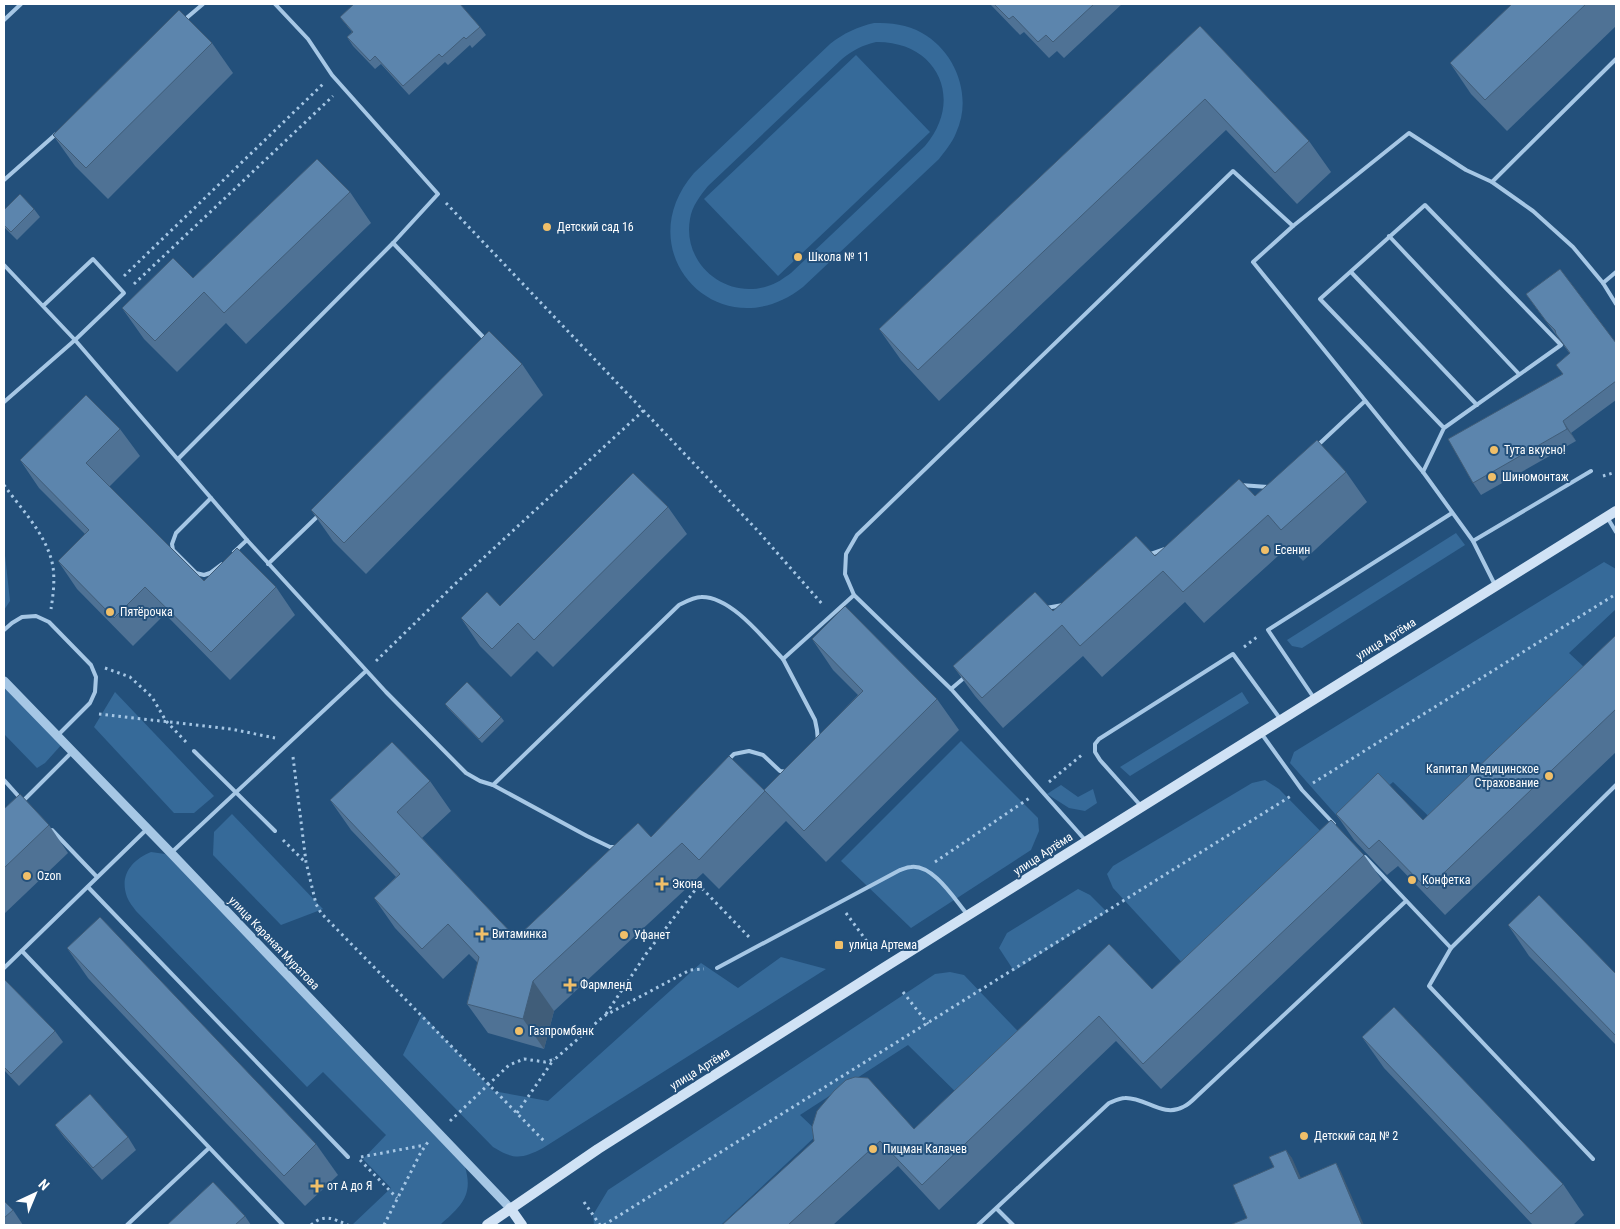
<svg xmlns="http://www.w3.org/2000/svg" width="1620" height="1229" font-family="'Roboto Condensed',sans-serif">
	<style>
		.green { fill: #366a99; fill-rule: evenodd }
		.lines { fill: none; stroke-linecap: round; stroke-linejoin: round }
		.path { stroke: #a6c7e5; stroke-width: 3; stroke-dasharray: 2.5 4; stroke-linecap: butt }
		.service { stroke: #a6c7e5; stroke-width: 4 }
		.tertiary { stroke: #a6c7e5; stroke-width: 9 }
		.secondary { stroke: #d0e2f5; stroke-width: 10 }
		.wall { fill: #4f7295 }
		.shaded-wall { fill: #405d79 }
		.building { fill: #5c85ad; stroke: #405d79 }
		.poi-dot { fill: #f0bf69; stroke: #23507b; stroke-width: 2 }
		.labels { text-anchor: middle; stroke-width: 4; stroke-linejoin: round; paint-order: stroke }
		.poi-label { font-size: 12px; fill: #fff; stroke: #23507b; text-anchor: start }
		.street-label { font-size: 12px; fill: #fff; stroke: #23507b }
	</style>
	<rect width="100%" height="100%" fill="#23507b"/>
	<g class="green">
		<path d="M874,23C891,23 907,24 922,33C956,52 973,97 956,133C952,143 945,151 939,159L803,287C721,352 625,253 694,173L830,44C844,33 857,27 874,23ZM876,42C937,41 965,99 925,146L791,273C784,278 776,284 768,286C725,300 682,263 690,219C692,206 700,196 708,186L842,59C853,50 863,45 876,42Z"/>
		<path d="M856,55L930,132L778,276L704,199Z"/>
		<path d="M1456,533L1465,545L1302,648L1292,646L1287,640Z"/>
		<path d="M4,546L10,601L4,610Z"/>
		<path d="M1604,562L1616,569V609L1569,653L1600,682L1444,831L1393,782L1345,825L1290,763L1294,752Z"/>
		<path d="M4,682L63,743L45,763L37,768L4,734Z"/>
		<path d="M115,692L214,796L194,813H174L94,727Z"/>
		<path d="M1242,692L1249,703L1130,776L1120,767Z"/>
		<path d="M961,741L1038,818L1039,831L1031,850L911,928L841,861Z"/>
		<path d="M1265,780L1279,789L1336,847L1197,979L1113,888L1107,874L1113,866L1252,783Z"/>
		<path d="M1061,785L1078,797L1093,789L1097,803L1085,811L1069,808L1047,794Z"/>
		<path d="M232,814L323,909L281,925L213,855L214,832Z"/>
		<path d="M151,852L165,854L177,863L465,1167C474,1196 460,1207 440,1225H352L391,1188L363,1159L386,1135L323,1072L307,1087L136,911C133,907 129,902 127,897C119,875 132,860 151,852Z"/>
		<path d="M1078,889L1090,895L1107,912L1014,971L999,948L1007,933Z"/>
		<path d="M781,957L826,969L543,1148C522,1159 514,1160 493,1147L403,1055L422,1014L493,1091L548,1101L701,963L738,988Z"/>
		<path d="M950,972L964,975L1033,1047L971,1107L908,1045L800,1115L819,1133L721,1225H594L593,1215L608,1190L935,974Z"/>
	</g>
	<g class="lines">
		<g class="path">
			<path d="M446,203L758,531L823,605"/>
			<path d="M124,276L323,84"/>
			<path d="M134,284L333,96"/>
			<path d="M1603,476L1616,472"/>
			<path d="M4,485C21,509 48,536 53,567C55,581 53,596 51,609"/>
			<path d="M1244,647L1257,637"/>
			<path d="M376,661L454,585L644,410"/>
			<path d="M105,668L130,677L152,697L166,721L187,743"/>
			<path d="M99,714L231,729L275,738"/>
			<path d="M293,757L306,862L316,904L321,913L546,1143"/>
			<path d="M1049,782L1083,754"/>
			<path d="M1313,783L1616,594"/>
			<path d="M283,840L305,862"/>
			<path d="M935,862L1031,797"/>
			<path d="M693,879L749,937"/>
			<path d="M846,913L868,943"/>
			<path d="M903,992L928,1024"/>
			<path d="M606,1014L646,954L699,885"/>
			<path d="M517,1113L554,1059"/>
			<path d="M450,1121L509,1065L524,1059L545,1062L555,1059L604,1016L690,970L704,969"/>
			<path d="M361,1157L425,1145"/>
			<path d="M360,1160L397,1198"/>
			<path d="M584,1202L600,1225"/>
			<path d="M311,1225C325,1213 333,1219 348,1225"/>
			<path d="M384,1225L421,1152L428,1142"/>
			<path d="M604,1225L1291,796"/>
		</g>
		<g class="service">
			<path d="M4,20L21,4"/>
			<path d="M183,21L203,4"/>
			<path d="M4,180L56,134"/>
			<path d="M1492,182L1533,211L1573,247L1603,283"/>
			<path d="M1293,226L1253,262L1423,472L1473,541L1495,585"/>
			<path d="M1389,236L1519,374"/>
			<path d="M393,243L485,339"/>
			<path d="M4,265L75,340L124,293L93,259L43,306"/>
			<path d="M1351,272L1477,405"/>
			<path d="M1616,272L1603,283L1616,304"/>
			<path d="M4,402L75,340L211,498L176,533L172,544L173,550L196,573L204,575L210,573L222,564"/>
			<path d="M1318,445L1365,401"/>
			<path d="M178,459L393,243L438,194L332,75L308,39L275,4"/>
			<path d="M1423,472L1444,428L1561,345L1425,205L1320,299L1444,428"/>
			<path d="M1240,485L1268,487"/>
			<path d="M211,498L247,540"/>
			<path d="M1607,517L1616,532"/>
			<path d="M1473,541L1591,471"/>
			<path d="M234,552L247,540L386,692L466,773L480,781L493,785L679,605C685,602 694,597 701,597C731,596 764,639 783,659L854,595"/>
			<path d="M1148,555L1165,549"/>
			<path d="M268,564L320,514"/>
			<path d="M1046,608L1063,605"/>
			<path d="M4,630L12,623L22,617L36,616L49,622L91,665L96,677L95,692L90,703L57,736"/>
			<path d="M783,659L815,720L817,730L818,741"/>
			<path d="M951,689L965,677"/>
			<path d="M1314,698L1268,630L1452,513"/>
			<path d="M1261,733L1302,790L1334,824"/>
			<path d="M194,751L275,831"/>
			<path d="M728,760L734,754L749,751L763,755L780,771L787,772"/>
			<path d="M4,780L21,799"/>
			<path d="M493,785L587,836L610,847H617"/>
			<path d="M22,802L72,752"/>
			<path d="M1141,806L1100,760L1095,752V744L1099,739L1233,654L1281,720"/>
			<path d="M52,830L97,877"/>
			<path d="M1086,841L951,689L854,595L845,574L846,554L857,535L1233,171L1293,226L1409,133L1466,170L1492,182L1616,59"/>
			<path d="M172,852L366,671"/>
			<path d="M1365,857L1451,948"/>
			<path d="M88,887L348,1157"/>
			<path d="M22,951L283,1225"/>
			<path d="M4,968L147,829"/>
			<path d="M717,968L900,870C903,869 908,867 911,867C933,864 955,900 967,914"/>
			<path d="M1593,1159L1429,986L1451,948L1616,785"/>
			<path d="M997,1209L1013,1225"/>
			<path d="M127,1225L209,1148"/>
			<path d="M978,1225L1109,1103C1114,1101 1120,1098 1125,1098C1145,1097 1163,1118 1183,1107C1188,1105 1192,1101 1196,1097L1406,901"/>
		</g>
		<path class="tertiary" d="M4,681L171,853L510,1208"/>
		<g class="secondary">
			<path d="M510,1208L522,1225"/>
			<path d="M487,1225L598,1149L885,967L1616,511"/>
		</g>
	</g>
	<g class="wall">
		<path d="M990,4H1122L1064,58L1057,51L1049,58L1024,32L1020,35Z"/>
		<path d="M1512,4H1616V26L1507,131L1471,94L1450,63Z"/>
		<path d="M340,17L480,27L486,35L472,48L470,45L448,65L445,62L409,95L381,64L375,69L353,46L347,37L352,32Z"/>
		<path d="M1200,26L1309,141L1331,172L1297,204L1226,130L939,401L901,360L879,329Z"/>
		<path d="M212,43L233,73L108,199L75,166L53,135Z"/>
		<path d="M350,192L371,223L246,344L226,323L177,372L144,339L122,308L193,278Z"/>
		<path d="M34,209L40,217L17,240L4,227V210Z"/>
		<path d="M1526,294L1616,343V400L1571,433L1576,441L1481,495L1473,483L1562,374L1570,354Z"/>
		<path d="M522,364L543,395L366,574L333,541L311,510Z"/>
		<path d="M120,429L140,456L109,487L204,581L276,587L295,615L230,680L165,614L133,646L77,589L58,561L85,534L39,488L20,460Z"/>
		<path d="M1346,472L1367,502L1303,561L1289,546L1204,623L1185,602L1102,677L1083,656L1003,728L975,696L953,666L1155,556L1255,496Z"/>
		<path d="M668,507L687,534L553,667L537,651L511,677L480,646L461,618L500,606Z"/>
		<path d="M1616,635V752L1445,915L1398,866L1387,875L1354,840L1336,814L1423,820Z"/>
		<path d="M812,639L937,699L959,730L826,862L786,821L719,889L703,873L554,1011L544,1049L488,1033L467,1004L478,963L469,954L443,979L395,928L374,898L396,877L351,830L330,800L430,781L451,811L422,838L516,938L651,837L765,791L858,695L833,670Z"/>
		<path d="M445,704L501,717L504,721L482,743L448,708Z"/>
		<path d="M4,809L49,825L68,853L4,914Z"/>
		<path d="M1364,855L1382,880L1161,1089L1116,1041L939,1210L898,1166L833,1225H722L814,1141L914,1129L1109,944L1152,989Z"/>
		<path d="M1508,925L1616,974V1045L1529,956Z"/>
		<path d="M67,948L316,1144L338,1175L305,1206L88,978Z"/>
		<path d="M4,979L55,1031L63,1042L19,1086L4,1070Z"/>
		<path d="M1362,1037L1563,1184L1584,1215L1573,1225H1533L1384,1068Z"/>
		<path d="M55,1125L128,1137L136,1150L102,1180L64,1137Z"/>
		<path d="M4,1201L13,1210L23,1225H4Z"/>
		<path d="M245,1216L251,1225H167Z"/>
	</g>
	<g class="shaded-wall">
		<path d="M1563,421L1571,433L1576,441L1567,429Z"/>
		<path d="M533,981L554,1011L544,1049L523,1019Z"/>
		<path d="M1286,1150L1292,1158L1305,1187L1299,1179Z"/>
		<path d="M1336,1163L1341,1172L1364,1225H1362Z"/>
	</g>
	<g class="building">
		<path d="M354,4H460L480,27L466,39L464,37L442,57L439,54L403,86L375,56L370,61L347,37L353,32L340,17Z"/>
		<path d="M994,4H1094L1053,42L1046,35L1038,42L1013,16L1009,19Z"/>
		<path d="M1512,4H1586L1485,100L1450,63Z"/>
		<path d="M179,10L212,43L86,168L53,135Z"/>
		<path d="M1200,26L1309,141L1275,173L1205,99L918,370L879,329Z"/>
		<path d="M317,159L350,192L224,313L204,292L155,341L122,308L173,258L193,278Z"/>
		<path d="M20,194L34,209L11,232L4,225V210Z"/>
		<path d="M1560,269L1616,343V381L1563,421L1567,429L1473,483L1448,439L1563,374L1556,365L1570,353L1556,334L1555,330L1546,321L1526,294Z"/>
		<path d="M489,331L522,364L344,543L311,510Z"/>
		<path d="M86,395L120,429L86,463L204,581L237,548L276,587L211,652L145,587L114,618L58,561L89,530L20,460Z"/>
		<path d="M1317,440L1346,472L1281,530L1268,515L1183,592L1163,571L1080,646L1062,625L982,698L953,666L1035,592L1053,611L1136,536L1155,556L1239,479L1255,496Z"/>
		<path d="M633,473L668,507L534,640L518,623L492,649L461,618L487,592L500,606Z"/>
		<path d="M845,606L937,699L804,831L764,790L863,691L812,639Z"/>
		<path d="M1616,635V709L1427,889L1379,840L1369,849L1336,814L1378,773L1423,820Z"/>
		<path d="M467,682L501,717L479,739L445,704Z"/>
		<path d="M392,742L430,781L397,812L516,938L638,823L651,837L729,756L765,791L699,860L682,843L533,981L523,1019L467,1004L479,957L448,924L422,949L374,898L400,874L330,800Z"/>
		<path d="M20,794L49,825L4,868V809Z"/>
		<path d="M1331,820L1364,855L1143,1064L1099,1016L922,1185L880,1141L788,1225H722L814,1141L812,1127L817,1111L834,1091L846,1080L855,1077L868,1078L914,1129L1109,944L1152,989Z"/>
		<path d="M1539,895L1616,974V1036L1508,925Z"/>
		<path d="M100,917L316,1144L284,1176L67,948Z"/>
		<path d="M4,979L55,1031L11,1074L4,1067Z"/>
		<path d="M1394,1007L1563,1184L1531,1214L1362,1037Z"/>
		<path d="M90,1094L128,1137L93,1168L55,1125Z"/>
		<path d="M1286,1150L1299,1179L1336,1163L1362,1225H1230L1247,1218L1233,1185L1274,1167L1269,1157Z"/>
		<path d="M213,1182L245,1216L235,1225H167Z"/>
		<path d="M4,1201L13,1210L4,1218Z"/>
	</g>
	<g class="poi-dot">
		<circle cx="547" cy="227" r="5"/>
		<circle cx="798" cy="257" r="5"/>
		<circle cx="1494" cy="450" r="5"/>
		<circle cx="1492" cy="477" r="5"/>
		<circle cx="1265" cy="550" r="5"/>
		<circle cx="110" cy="612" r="5"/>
		<circle cx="1549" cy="776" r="5"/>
		<circle cx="27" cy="876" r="5"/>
		<circle cx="1412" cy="880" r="5"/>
		<path d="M659.5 876.5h5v5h5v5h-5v5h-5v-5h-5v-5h5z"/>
		<path d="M479.5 926.5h5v5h5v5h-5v5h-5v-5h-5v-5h5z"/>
		<circle cx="624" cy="935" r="5"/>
		<rect x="834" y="940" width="10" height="10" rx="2.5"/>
		<path d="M567.5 977.5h5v5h5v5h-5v5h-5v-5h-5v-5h5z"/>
		<circle cx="519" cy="1031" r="5"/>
		<circle cx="1304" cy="1136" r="5"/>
		<circle cx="873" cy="1149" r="5"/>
		<path d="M314.5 1178.5h5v5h5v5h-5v5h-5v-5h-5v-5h5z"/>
	</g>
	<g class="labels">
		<g class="poi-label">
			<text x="557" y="231">Детский сад 16</text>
			<text x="808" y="261">Школа № 11</text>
			<text x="1504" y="454">Тута вкусно!</text>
			<text x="1502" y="481">Шиномонтаж</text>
			<text x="1275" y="554">Есенин</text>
			<text x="120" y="616">Пятёрочка</text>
			<text x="1539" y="773" text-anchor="end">Капитал Медицинское<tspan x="1539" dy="14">Страхование</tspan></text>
			<text x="37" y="880">Ozon</text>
			<text x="1422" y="884">Конфетка</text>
			<text x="672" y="888">Экона</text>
			<text x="492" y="938">Витаминка</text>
			<text x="634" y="939">Уфанет</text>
			<text x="849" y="949">улица Артема</text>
			<text x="580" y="989">Фармленд</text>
			<text x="529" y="1035">Газпромбанк</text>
			<text x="1314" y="1140">Детский сад № 2</text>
			<text x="883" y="1153">Пицман Калачев</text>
			<text x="327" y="1190">от А до Я</text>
		</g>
		<g class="street-label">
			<text transform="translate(1386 639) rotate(-32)" y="4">улица Артёма</text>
			<text transform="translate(1043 854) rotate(-33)" y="4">улица Артёма</text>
			<text transform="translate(274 943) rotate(46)" y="4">улица Караная Муратова</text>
			<text transform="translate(700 1069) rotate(-32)" y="4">улица Артёма</text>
		</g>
	</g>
	<rect width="1620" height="1229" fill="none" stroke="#ffffff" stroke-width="10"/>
	<g transform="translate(35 1194) rotate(44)" stroke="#23507b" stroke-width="4" paint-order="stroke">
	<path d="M0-4L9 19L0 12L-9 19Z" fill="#ffffff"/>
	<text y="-8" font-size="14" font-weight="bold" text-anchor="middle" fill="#ffffff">N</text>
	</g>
</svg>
